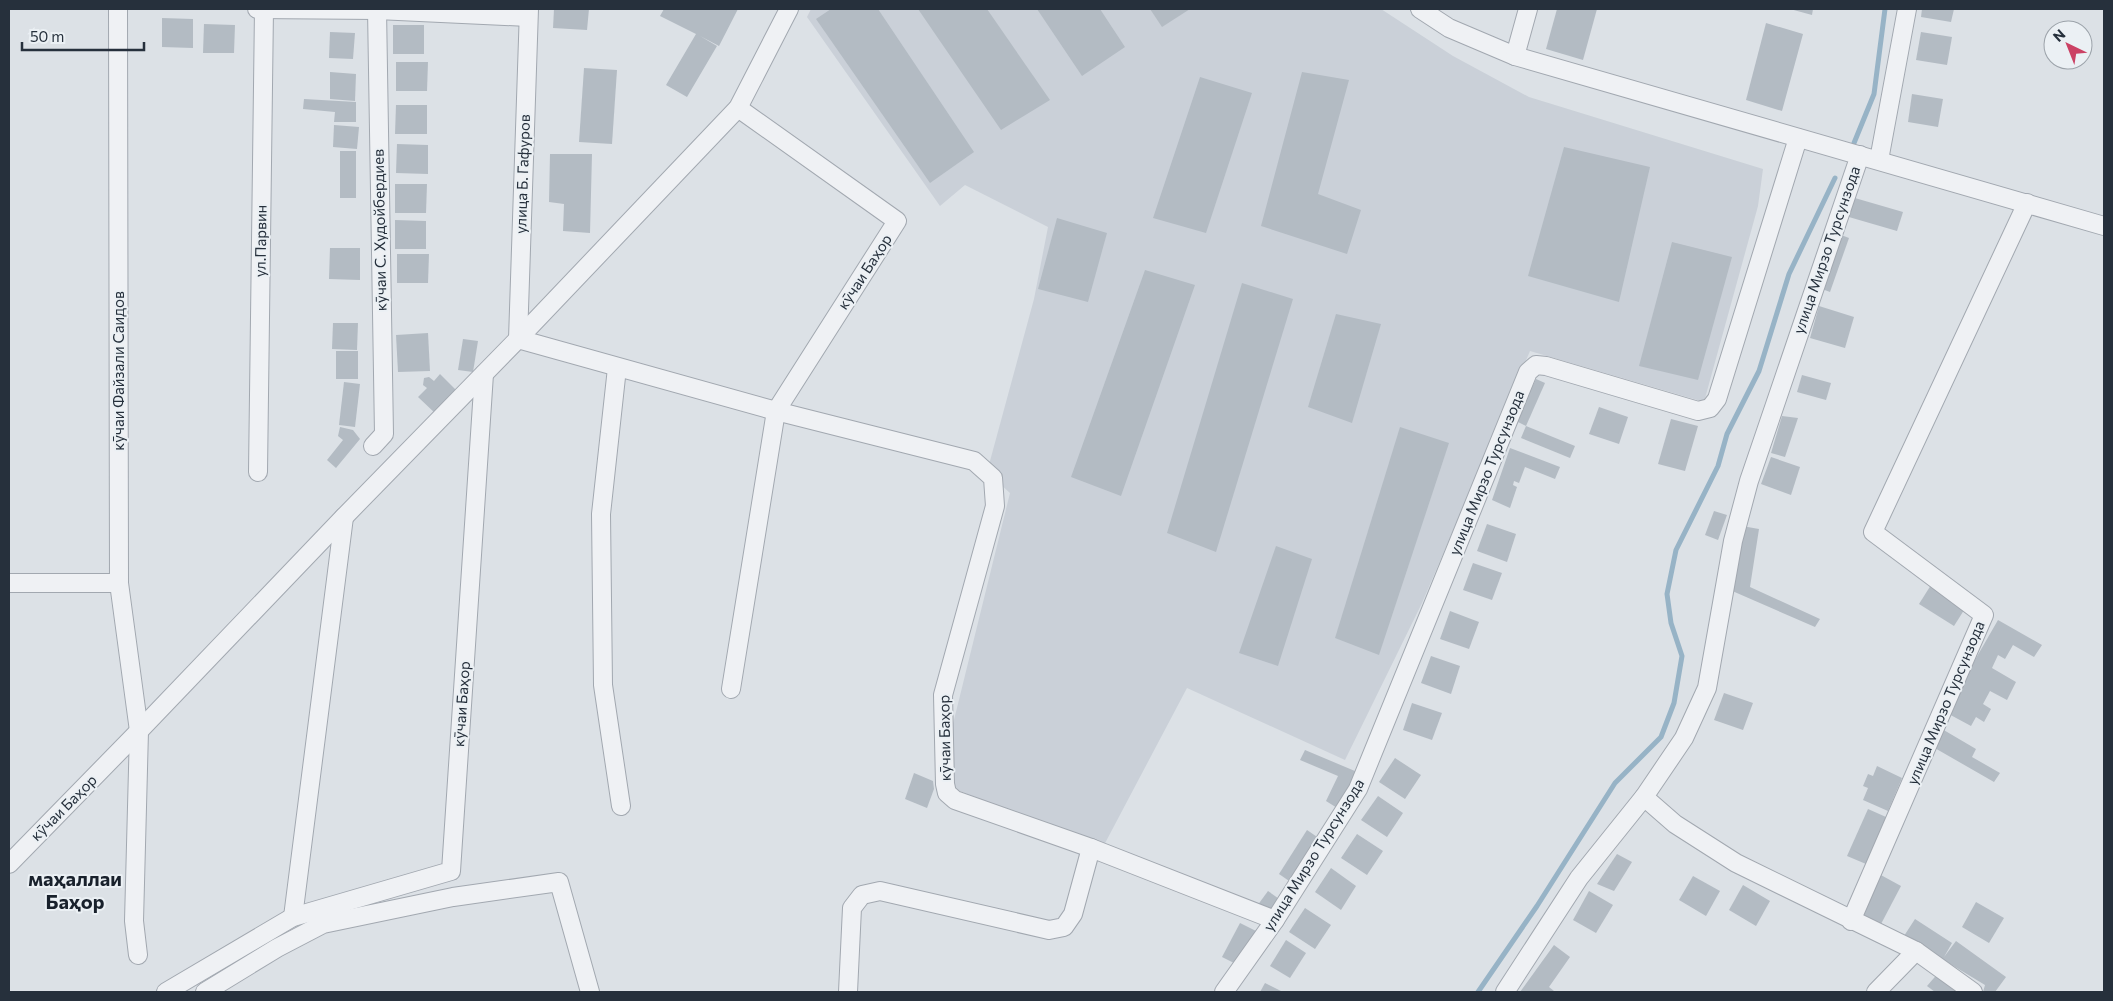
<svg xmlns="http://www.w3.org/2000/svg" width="2113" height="1001" font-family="Commissioner,sans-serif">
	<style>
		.built { fill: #cad0d8 }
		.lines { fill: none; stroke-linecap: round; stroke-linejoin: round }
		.stream { stroke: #97b3c6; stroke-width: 5 }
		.building { fill: #b3bbc3 }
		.minor-casing { stroke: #a2a8b0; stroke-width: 20 }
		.minor { stroke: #eff1f4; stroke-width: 18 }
		.labels { text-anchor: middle; stroke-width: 4; stroke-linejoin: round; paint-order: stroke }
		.street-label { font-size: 15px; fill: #26303c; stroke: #ebf0f4 }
		.district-label { font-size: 20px; font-weight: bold; fill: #19212c; stroke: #ebf0f4 }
	</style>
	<rect width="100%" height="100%" fill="#dce1e6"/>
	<path class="built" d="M811,9H1381L1453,56L1529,97L1763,169L1758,206L1704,402L1530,351L1422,603L1345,760L1187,688L1103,847L955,789L952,728L1010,493L987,472L1034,299L1048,227L965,185L940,206L807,17Z"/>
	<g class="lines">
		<g class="stream">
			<path d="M1854,143L1874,94L1885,9"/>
			<path d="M1478,992L1537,906L1615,783L1661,737L1674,703L1682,656L1671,623L1667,594L1676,550L1718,466L1727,434L1759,371L1789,274L1835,178"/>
		</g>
	</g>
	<g class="building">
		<path d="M554,9H589L587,30L553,28Z"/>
		<path d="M664,9H738L719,46L700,36L717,46L687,97L666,85L696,34L660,16Z"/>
		<path d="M831,9H878L974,152L930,183L816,19Z"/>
		<path d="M918,9H987L1050,100L1001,130Z"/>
		<path d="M1037,9H1100L1125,47L1082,76Z"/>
		<path d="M1150,9H1190L1162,27Z"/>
		<path d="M1557,9H1597L1583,60L1546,49Z"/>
		<path d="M1790,9H1813L1812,15Z"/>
		<path d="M1922,9H1954L1951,22L1921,17Z"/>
		<path d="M162,18L193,19V48L162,47Z"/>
		<path d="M1766,23L1803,34L1782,111L1746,100Z"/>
		<path d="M204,24L235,25L234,53H203Z"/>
		<rect x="393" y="25" width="31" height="29"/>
		<path d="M330,32L355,33L353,59L329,58Z"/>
		<path d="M1921,32L1952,37L1947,65L1916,60Z"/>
		<path d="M396,62H428L427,91H396Z"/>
		<path d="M584,68L617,70L612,144L579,142Z"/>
		<path d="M330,72L356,74L355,101L330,99Z"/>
		<path d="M1302,72L1349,80L1318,194L1361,210L1347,254L1261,226Z"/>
		<path d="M1200,77L1252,93L1206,233L1153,218Z"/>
		<path d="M1912,94L1943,99L1938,127L1908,122Z"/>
		<path d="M304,99L356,102V122H334L335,112L303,109Z"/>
		<path d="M396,105H427V134H395Z"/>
		<path d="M334,125L359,127L357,149L333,147Z"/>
		<path d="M397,144L428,145V174L396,173Z"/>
		<path d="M1564,147L1650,167L1619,302L1528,276Z"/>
		<rect x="340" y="151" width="16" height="47"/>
		<path d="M550,154H592L590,233L563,231L564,204L549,202Z"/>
		<path d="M395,184H427L426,213H395Z"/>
		<path d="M1848,196L1903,212L1897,231L1842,215Z"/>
		<path d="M1057,218L1107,233L1088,302L1038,289Z"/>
		<path d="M395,220L426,221V249H395Z"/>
		<path d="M1836,233L1849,238L1830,292L1817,287Z"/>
		<path d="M1672,242L1732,257L1698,380L1639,366Z"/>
		<path d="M330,248H360V280L329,279Z"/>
		<path d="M397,254H429L428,283H397Z"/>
		<path d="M1145,270L1195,285L1121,496L1071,477Z"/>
		<path d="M1242,283L1293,299L1216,552L1167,533Z"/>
		<path d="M1819,306L1854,317L1845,348L1810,338Z"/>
		<path d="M1336,314L1381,324L1352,423L1308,407Z"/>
		<path d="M333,323H358L357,350L332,349Z"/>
		<path d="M428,333L430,371L398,372L396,335Z"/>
		<path d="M463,339L478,341L473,372L458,370Z"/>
		<rect x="336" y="351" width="22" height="28"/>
		<path d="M440,374L458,392L436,414L418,397L427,388L423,385L424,378L429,377L434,381Z"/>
		<path d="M1802,375L1831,383L1826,400L1797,392Z"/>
		<path d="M1536,379L1545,383L1526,426L1516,421Z"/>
		<path d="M344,382L360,384L355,427L339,425Z"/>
		<path d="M1599,407L1628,417L1619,444L1589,434Z"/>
		<path d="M1782,416L1798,418L1785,457L1771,453Z"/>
		<path d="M1671,419L1698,426L1685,471L1658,464Z"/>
		<path d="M1526,426L1575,446L1570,458L1521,438Z"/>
		<path d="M340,427L353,430L360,439L336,468L327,460L343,440L338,436Z"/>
		<path d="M1400,427L1449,443L1379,655L1335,638Z"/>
		<path d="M1510,448L1560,467L1555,479L1525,467L1519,483L1514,481L1513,485L1517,487L1510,508L1492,500Z"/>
		<path d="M1771,457L1800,467L1791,495L1761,484Z"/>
		<path d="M1714,511L1727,515L1718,540L1705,535Z"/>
		<path d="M1487,524L1516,534L1507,562L1477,551Z"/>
		<path d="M1742,526L1759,529L1750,587L1820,619L1815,627L1730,590Z"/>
		<path d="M1276,546L1312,559L1278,666L1239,653Z"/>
		<path d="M1473,563L1502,573L1492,600L1463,590Z"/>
		<path d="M1931,585L1966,607L1954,626L1919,604Z"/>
		<path d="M1450,611L1479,622L1469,649L1440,639Z"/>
		<path d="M1998,620L2042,645L2034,657L2013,645L2005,659L1998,655L1992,668L2016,682L2007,700L1990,691L1983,704L1991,709L1984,722L1976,717L1971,726L1945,712Z"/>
		<path d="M1431,656L1460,666L1451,694L1421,683Z"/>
		<path d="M1724,693L1753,703L1743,730L1714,720Z"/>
		<path d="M1412,703L1442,713L1432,740L1403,730Z"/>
		<path d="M1942,729L1976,749L1972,757L2000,773L1994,782L1933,747Z"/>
		<path d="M1305,750L1362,774L1342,811L1326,801L1338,776L1300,760Z"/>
		<path d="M1395,758L1421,775L1405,799L1379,782Z"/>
		<path d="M1877,766L1902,778L1888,811L1863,800L1868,788L1863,786L1868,774L1873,776Z"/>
		<path d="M914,773L933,781L934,789L927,808L905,799Z"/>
		<path d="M1378,796L1403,813L1387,837L1361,820Z"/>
		<path d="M1868,809L1886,817L1866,864L1847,856Z"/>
		<path d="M1307,830L1323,841L1295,885L1279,874Z"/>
		<path d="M1357,834L1383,851L1367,875L1341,858Z"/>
		<path d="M1617,854L1632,862L1614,891L1597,884Z"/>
		<path d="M1331,868L1356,886L1341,910L1315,892Z"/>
		<path d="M1879,874L1901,886L1881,924L1858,912Z"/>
		<path d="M1693,876L1720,891L1706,916L1679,900Z"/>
		<path d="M1743,885L1770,901L1756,926L1729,910Z"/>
		<path d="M1268,891L1282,901L1271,916L1257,906Z"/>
		<path d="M1589,891L1613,905L1596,933L1573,920Z"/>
		<path d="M1976,902L2004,918L1989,943L1962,927Z"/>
		<path d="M1305,908L1331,925L1315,949L1289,932Z"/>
		<path d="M1915,919L1952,943L1944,957L1956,941L2006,977L1995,992H1983L1985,985L1904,936Z"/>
		<path d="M1240,923L1258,932L1240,966L1222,957Z"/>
		<path d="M1286,940L1306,953L1290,978L1270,966Z"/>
		<path d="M1554,945L1570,957L1549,987L1554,991L1552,992H1520Z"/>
		<path d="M1940,971L1964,992H1935L1927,986Z"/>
		<path d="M1265,983L1283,992H1260Z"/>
	</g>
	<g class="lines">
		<g class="minor-casing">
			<g id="minor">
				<path d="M118,9L119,583L139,731L134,921L138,955"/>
				<path d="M257,9L377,10L528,17"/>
				<path d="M1420,9L1449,28L1515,56L2104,226"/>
				<path d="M1515,56L1528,9"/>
				<path d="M1879,160L1907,9"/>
				<path d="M518,339L776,411L974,461L993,478L995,506L943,695L945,784L947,793L955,800L1091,848L1275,920"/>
				<path d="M518,339L529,9"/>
				<path d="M617,368L601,514L603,685L621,806"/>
				<path d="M373,446L384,434L377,9"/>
				<path d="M258,472L264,9"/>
				<path d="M9,583H119"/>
				<path d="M731,689L776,411L897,221L738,108"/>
				<path d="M1644,797L1675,824L1736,863L1916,951L1973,992"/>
				<path d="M9,864L139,731L344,517L518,339L738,108L789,9"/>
				<path d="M293,917L344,517"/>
				<path d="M1851,921L1984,615L1873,532L2027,203"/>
				<path d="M166,992L293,917L451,871L484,374"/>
				<path d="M205,992L277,948L323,924L453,897L559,882L590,992"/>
				<path d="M848,992L852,908L862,895L880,891L1049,930L1064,927L1073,914L1091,848"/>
				<path d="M1224,992L1275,920L1358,789L1528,372L1536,365L1546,366L1698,411L1710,408L1717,399L1798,138"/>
				<path d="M1505,992L1579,878L1644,797L1684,738L1707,688L1733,541L1749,481L1860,155"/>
				<path d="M1876,992L1916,951"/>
			</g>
		</g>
		<use href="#minor" class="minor"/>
	</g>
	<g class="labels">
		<g class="street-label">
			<text transform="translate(523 174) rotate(-88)" y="5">улица Б. Гафуров</text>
			<text transform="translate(380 230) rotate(-91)" y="5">кӯчаи С. Худойбердиев</text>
			<text transform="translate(261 241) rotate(-89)" y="5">ул.Парвин</text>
			<text transform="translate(1827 250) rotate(-71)" y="5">улица Мирзо Турсунзода</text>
			<text transform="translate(865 272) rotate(-57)" y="5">кӯчаи Баҳор</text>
			<text transform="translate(119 371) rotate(-90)" y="5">кӯчаи Файзали Саидов</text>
			<text transform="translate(1487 473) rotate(-68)" y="5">улица Мирзо Турсунзода</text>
			<text transform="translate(1946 703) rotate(-67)" y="5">улица Мирзо Турсунзода</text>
			<text transform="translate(462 704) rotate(-86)" y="5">кӯчаи Баҳор</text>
			<text transform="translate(945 738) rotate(-91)" y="5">кӯчаи Баҳор</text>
			<text transform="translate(64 808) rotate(-45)" y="5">кӯчаи Баҳор</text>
			<text transform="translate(1314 855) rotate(-58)" y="5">улица Мирзо Турсунзода</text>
		</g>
		<g class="district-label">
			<text x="75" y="886">маҳаллаи<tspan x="75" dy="23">Баҳор</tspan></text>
		</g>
	</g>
	<rect width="2113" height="1001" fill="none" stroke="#26303c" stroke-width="20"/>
	<g transform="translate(2068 45) rotate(317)"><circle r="24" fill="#ebf0f4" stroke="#9ca3aa"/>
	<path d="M0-4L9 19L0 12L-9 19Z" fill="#cb4164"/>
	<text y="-8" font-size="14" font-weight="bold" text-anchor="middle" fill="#26303c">N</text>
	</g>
	<path d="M22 42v8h122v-8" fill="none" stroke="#26303c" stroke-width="2.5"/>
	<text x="30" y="42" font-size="15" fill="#26303c" stroke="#ebf0f4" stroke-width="4" paint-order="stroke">50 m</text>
</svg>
